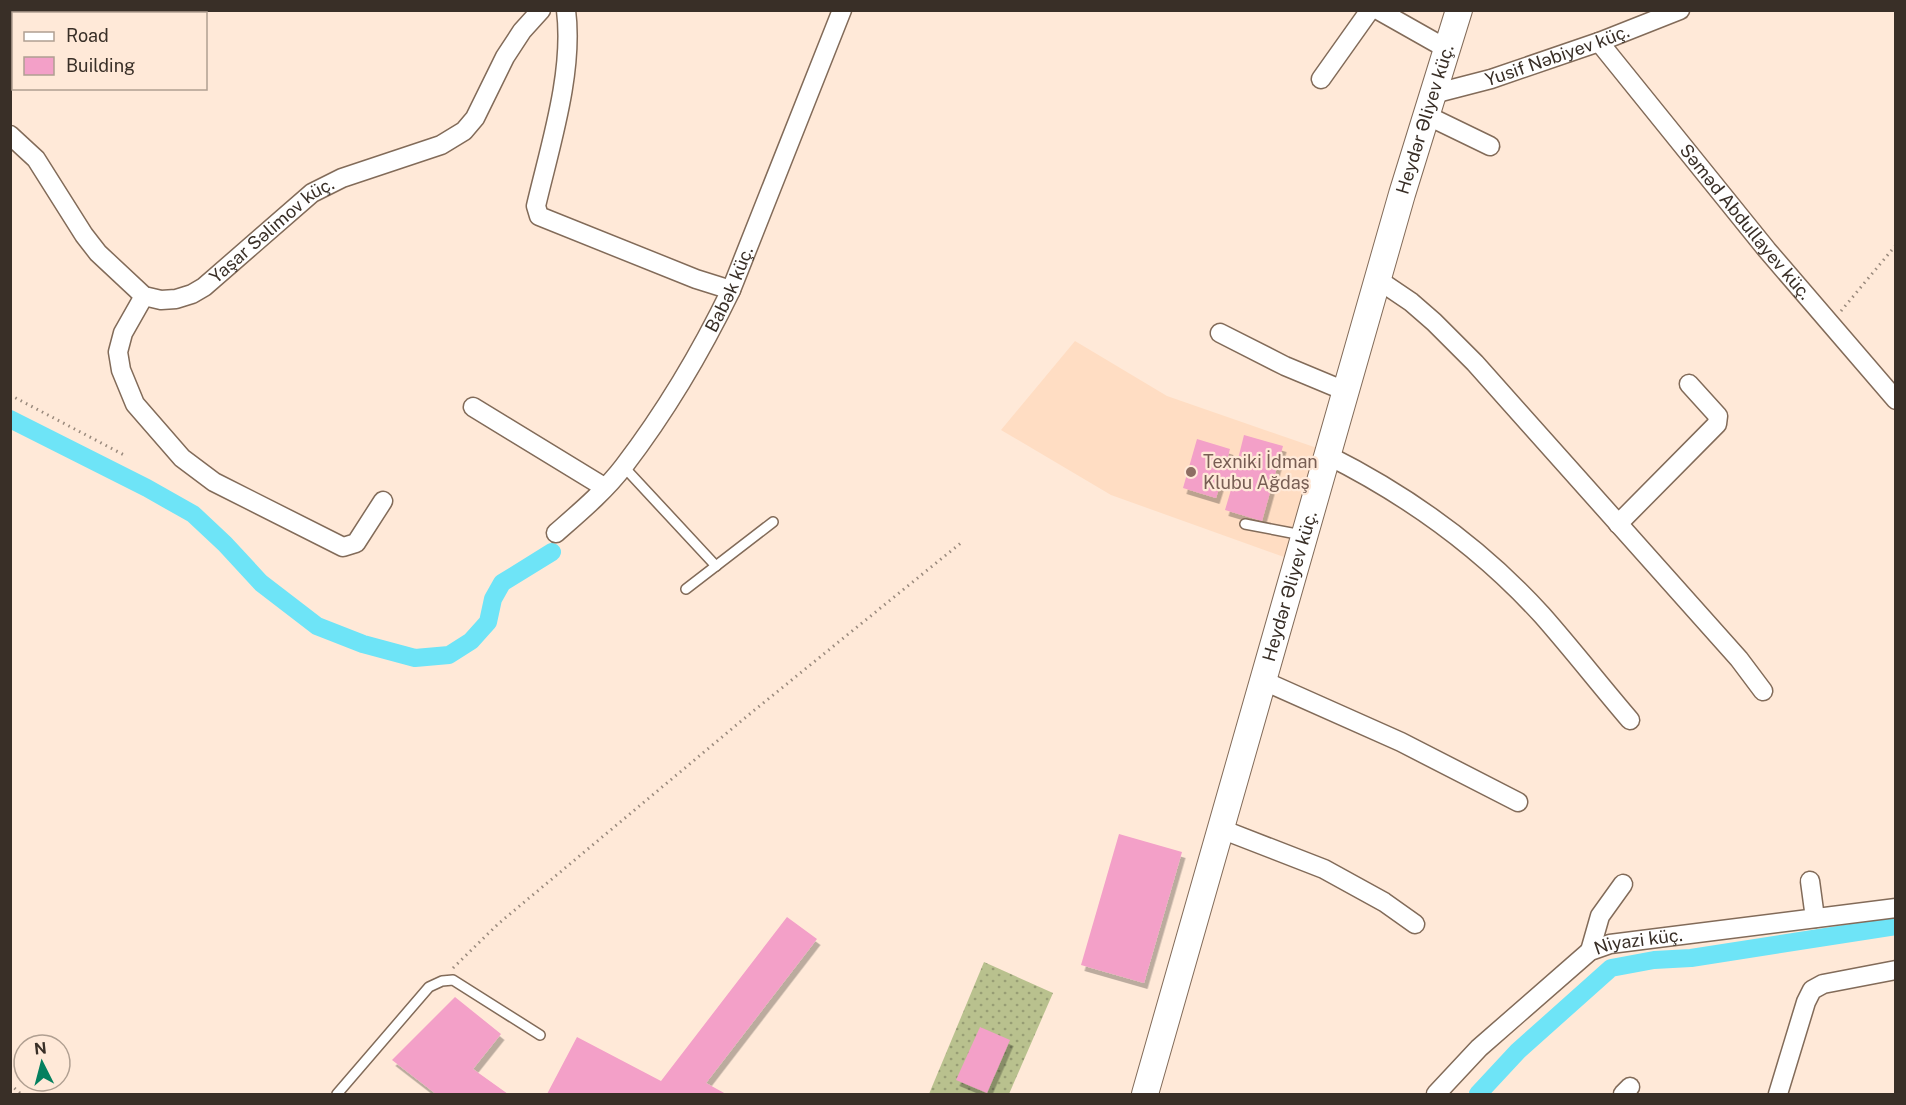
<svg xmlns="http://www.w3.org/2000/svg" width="1906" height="1105" font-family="'Public Sans',sans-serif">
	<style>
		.built { fill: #ffddc3 }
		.grass { fill: url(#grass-dots) }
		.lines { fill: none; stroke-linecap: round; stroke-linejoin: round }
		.canal { stroke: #6ee4f7; stroke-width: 18 }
		.building { fill: #f3a0c8; filter: url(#shadow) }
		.lane-casing { stroke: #826b59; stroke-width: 12 }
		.street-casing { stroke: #826b59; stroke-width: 21 }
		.secondary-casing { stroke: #826b59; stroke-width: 28 }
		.path { stroke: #9a8a7d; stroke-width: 3; stroke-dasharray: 1.5 4.5; stroke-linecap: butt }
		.lane { stroke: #fff; stroke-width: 9 }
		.street { stroke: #fff; stroke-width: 18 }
		.secondary { stroke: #fff; stroke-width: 26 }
		.education-dot { fill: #8d6e63; stroke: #ffe9d8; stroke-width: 2 }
		.labels { text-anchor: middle; stroke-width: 4.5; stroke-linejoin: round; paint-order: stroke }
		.street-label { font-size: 18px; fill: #392f27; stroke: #ffe9d8 }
		.education-label { font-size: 18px; fill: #785e54; stroke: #ffe9d8; text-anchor: start }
	</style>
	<defs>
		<pattern id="grass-dots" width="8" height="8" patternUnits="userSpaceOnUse" patternTransform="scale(1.5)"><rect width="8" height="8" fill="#b9c18e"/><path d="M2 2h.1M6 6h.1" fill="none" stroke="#979d74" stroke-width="1.8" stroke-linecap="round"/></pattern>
		<filter id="shadow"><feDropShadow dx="3.5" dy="6" stdDeviation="0" flood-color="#0004"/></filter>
	</defs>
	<rect width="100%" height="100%" fill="#ffe9d8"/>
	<path class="built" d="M1075,341L1167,396L1317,448L1284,557L1111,495L1001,430Z"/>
	<path class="grass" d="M984,962L1053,993L1009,1094H929Z"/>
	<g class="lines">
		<g class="canal">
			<path d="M10,419L147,488L193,514L225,544L261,583L317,626L363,644L415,658L449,655L471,641L488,622L493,599L502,583L552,552"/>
			<path d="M1478,1094L1518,1051L1611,968L1654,960L1691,958L1896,926"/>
		</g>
	</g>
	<g class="building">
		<path d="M1244,435L1283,446L1262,521L1225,510L1233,483L1222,479L1216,498L1183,488L1197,439L1230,449L1226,464L1236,467Z"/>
		<path d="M1119,834L1182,852L1144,983L1081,965Z"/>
		<path d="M787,917L817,939L706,1083L726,1094H547L577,1037L661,1081Z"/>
		<path d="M455,997L501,1034L473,1069L508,1094H436L392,1060Z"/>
		<path d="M980,1027L1010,1040L987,1093L956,1080Z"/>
	</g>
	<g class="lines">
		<g class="lane-casing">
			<g id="lane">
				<path d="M624,467L716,566"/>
				<path d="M1245,524L1302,535"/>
				<path d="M686,589L773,522"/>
				<path d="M337,1094L429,987L442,981L453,980L540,1035"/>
			</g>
		</g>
		<g class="street-casing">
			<g id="street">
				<path d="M566,10C574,72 550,146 536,206L539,216L696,279L731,290"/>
				<path d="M1378,10L1447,49"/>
				<path id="s1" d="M1599,42L1767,250L1896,400"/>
				<path d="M1321,79L1370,10"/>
				<path id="s2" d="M1433,94L1491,79L1599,42L1680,10"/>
				<path d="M1426,115L1490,146"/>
				<path id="s3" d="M10,135L36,159L84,235L98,253L144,296L161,300L176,299L192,294L204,287L312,193L342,178L441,145L464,131L475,118L505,57L522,31L541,10"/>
				<path d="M1377,279L1411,302L1434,322L1475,363L1739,659L1763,691"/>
				<path d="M144,296L123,333L118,352L121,370L135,404L182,458L214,482L343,547L356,543L383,501"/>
				<path d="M1220,333L1285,366L1345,391"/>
				<path d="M473,407L604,487"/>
				<path d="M1327,455C1407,495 1481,548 1542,615C1572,649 1600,685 1630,720"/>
				<path d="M1618,524L1717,424L1718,416L1689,384"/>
				<path id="s4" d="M556,533C580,512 605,491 624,466C666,411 701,352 731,290L842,10"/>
				<path d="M1264,681L1401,742L1518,802"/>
				<path d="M1221,829L1324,869L1384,902L1415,924"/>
				<path d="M1810,881L1815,918"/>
				<path d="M1590,951L1600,916L1623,884"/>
				<path id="s5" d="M1436,1094L1479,1048L1590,951L1610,944L1896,908"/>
				<path d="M1623,1094L1630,1087"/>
				<path d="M1778,1094L1806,1002L1812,990L1823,984L1896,970"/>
			</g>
		</g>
		<g class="secondary-casing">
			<g id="secondary">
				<path id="s6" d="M1145,1094L1402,194L1459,10"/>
			</g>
		</g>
		<g class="path">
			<path d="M1841,311L1896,245"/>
			<path d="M10,395L126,456"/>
			<path d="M453,968L498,924L746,717L962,542"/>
			<path d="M10,1084L21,1094"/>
		</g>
		<use href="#lane" class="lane"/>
		<use href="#street" class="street"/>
		<use href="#secondary" class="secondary"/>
	</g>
	<circle class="education-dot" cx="1191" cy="472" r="6"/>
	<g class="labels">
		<g class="street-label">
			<text dy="6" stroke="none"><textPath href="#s2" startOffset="130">Yusif Nəbiyev küç.</textPath></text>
			<text dy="6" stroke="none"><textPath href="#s6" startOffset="1014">Heydər Əliyev küç.</textPath></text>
			<text dy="6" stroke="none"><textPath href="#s1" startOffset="232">Səməd Abdullayev küç.</textPath></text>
			<text dy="6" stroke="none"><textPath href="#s3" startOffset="363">Yaşar Səlimov küç.</textPath></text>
			<text dy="6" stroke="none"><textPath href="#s4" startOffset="302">Babək küç.</textPath></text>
			<text dy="6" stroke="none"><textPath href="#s6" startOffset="528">Heydər Əliyev küç.</textPath></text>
			<text dy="6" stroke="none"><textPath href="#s5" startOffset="260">Niyazi küç.</textPath></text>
		</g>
		<g class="education-label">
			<text x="1203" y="468">Texniki İdman<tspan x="1203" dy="21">Klubu Ağdaş</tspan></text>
		</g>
	</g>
	<rect width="1906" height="1105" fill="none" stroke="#392f27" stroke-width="24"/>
	<rect x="12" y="12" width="195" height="78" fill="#ffe9d8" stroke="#b09f91" stroke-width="1.5"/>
	<rect x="24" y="32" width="30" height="9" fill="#ffffff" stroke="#b09f91" stroke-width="1.5"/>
	<text x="66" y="42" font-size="18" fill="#392f27">Road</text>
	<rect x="24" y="57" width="30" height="18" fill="#f3a0c8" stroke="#b09f91" stroke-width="1.5"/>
	<text x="66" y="72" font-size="18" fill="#392f27">Building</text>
	<g transform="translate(42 1063) rotate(354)"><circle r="28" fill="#ffe9d8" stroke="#b09f91" stroke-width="1.5"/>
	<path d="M0-4.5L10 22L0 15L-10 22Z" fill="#05805f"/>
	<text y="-9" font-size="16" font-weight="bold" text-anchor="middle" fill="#392f27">N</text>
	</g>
</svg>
